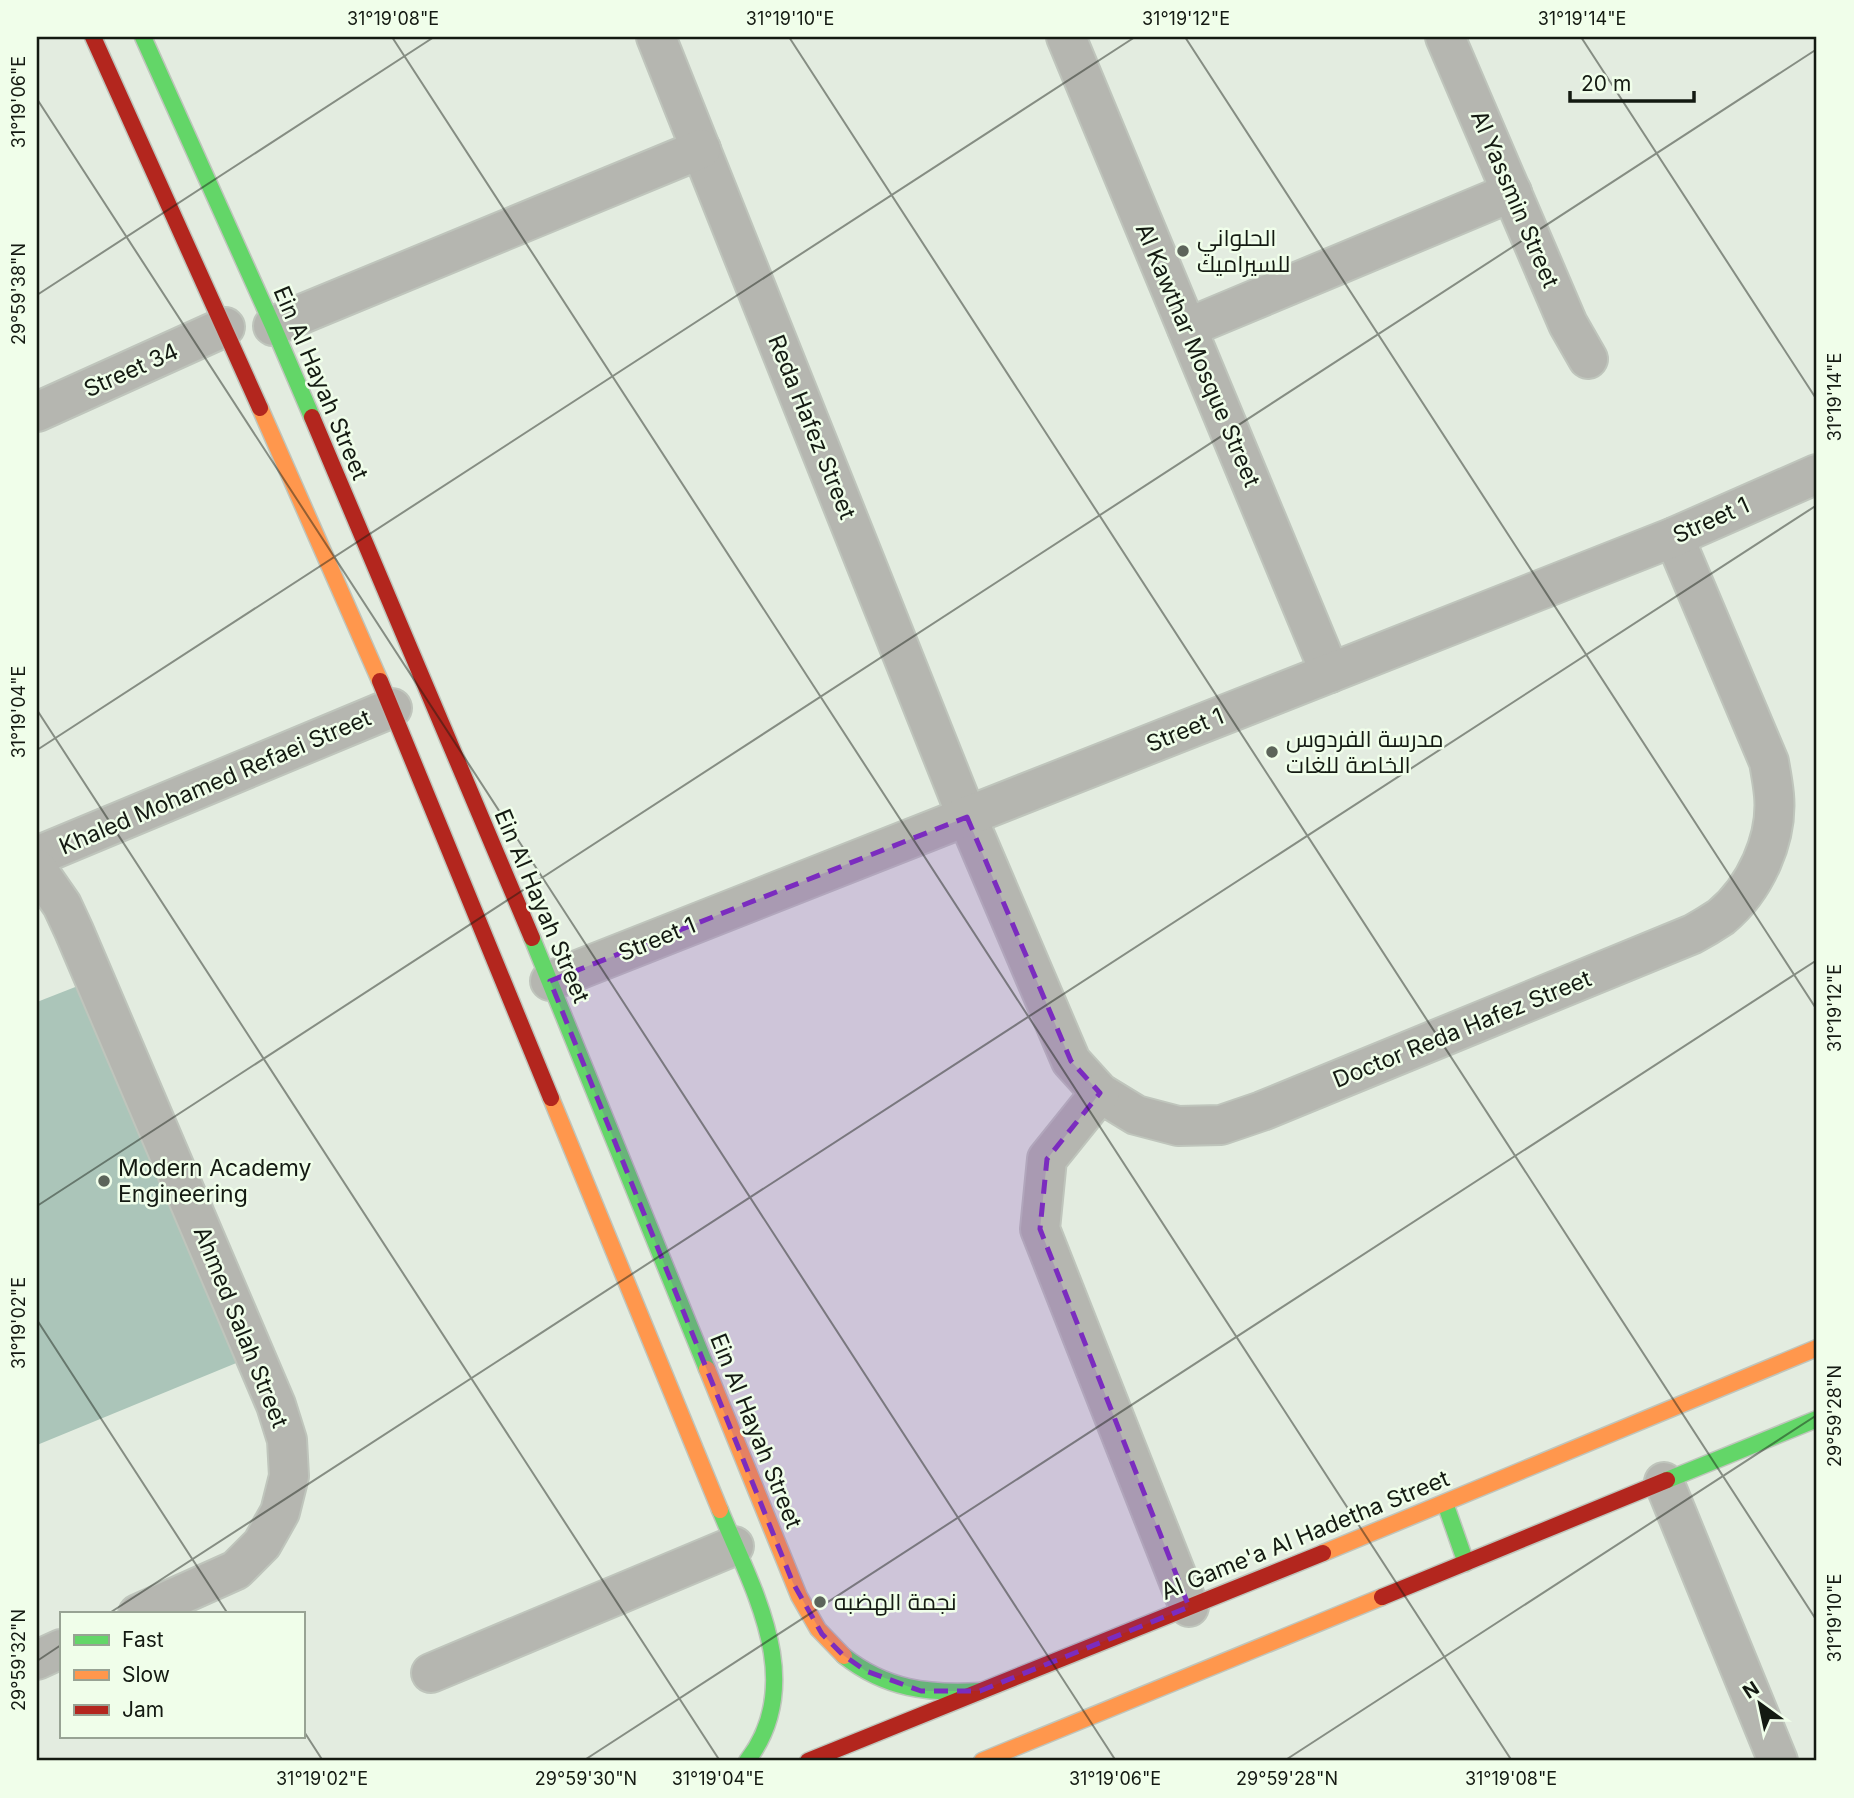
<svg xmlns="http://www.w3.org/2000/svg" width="1854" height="1798" font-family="Inter,Cairo,sans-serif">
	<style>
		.building { fill: #abc5b9 }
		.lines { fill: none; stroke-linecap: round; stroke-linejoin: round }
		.street-casing { stroke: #bfc5bc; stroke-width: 42 }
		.fast-casing { stroke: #bfc5bc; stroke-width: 19 }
		.slow-casing { stroke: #bfc5bc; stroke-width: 19 }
		.jam-casing { stroke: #bfc5bc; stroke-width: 19 }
		.street { stroke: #b5b6b0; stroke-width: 38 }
		.fast { stroke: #63d668; stroke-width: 16 }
		.slow { stroke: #ff974d; stroke-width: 16 }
		.jam { stroke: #b3261e; stroke-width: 16 }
		.marked { fill: #7b2cbf; fill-opacity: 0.2; stroke: #7b2cbf; stroke-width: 5; stroke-dasharray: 14 9; stroke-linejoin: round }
		.ticks { fill: none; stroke: #141a12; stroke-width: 2; stroke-opacity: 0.45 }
		.poi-dot { fill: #5c645a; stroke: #f0feea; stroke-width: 2.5 }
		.labels { text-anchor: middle; stroke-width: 5; stroke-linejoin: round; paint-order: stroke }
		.street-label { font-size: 23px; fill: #141a12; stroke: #f0feea }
		.poi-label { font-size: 23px; fill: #141a12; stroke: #f0feea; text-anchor: start }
		.neatline { fill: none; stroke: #141a12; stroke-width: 2.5 }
		.ticks-label { font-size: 18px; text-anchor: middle; fill: #141a12 }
	</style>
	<rect width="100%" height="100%" fill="#e3ece0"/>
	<path class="building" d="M88,982L246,1359L37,1445V1002Z"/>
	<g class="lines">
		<g class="street-casing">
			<g id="street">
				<path d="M656,37L967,817L1071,1061L1100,1093L1136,1115L1178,1126L1221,1125L1262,1111L1693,934C1702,929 1712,923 1721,917C1755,889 1778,839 1774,795C1773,784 1771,773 1769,762L1674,537"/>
				<path d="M1066,37L1330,673"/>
				<path d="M1445,37L1568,324L1588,359"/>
				<path d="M273,326L701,149"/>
				<path d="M1187,328L1512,192"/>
				<path d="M37,412L225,327"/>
				<path d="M37,856L392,708"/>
				<path d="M37,869L62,905L74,931L276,1405L287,1440L289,1476L280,1512L262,1544L236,1570L138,1614"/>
				<path d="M550,981L1674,537L1817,474"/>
				<path d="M1100,1093L1047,1159L1040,1229L1189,1607"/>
				<path d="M1664,1482L1778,1761"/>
				<path d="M37,1660L61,1649"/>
				<path d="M431,1673L734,1546"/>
			</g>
		</g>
		<g class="fast-casing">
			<g id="fast">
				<path d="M143,37L273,326L312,417"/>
				<path d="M532,938L707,1369"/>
				<path d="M1667,1480L1817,1419"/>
				<path d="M1445,1503L1466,1563"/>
				<path d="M720,1510C752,1588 808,1682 747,1761"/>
				<path d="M844,1656C886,1689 928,1694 980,1691"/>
			</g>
		</g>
		<g class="slow-casing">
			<g id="slow">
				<path d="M260,408L380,681"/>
				<path d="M551,1098L720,1510"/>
				<path d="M707,1369L799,1596L818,1629L844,1656"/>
				<path d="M1323,1553L1817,1348"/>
				<path d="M982,1761L1382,1597"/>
			</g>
		</g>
		<g class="jam-casing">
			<g id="jam">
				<path d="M93,37L260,408"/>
				<path d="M312,417L532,938"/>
				<path d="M380,681L551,1098"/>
				<path d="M1382,1597L1667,1480"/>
				<path d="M808,1761L1323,1553"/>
			</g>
		</g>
		<use href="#street" class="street"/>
		<use href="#fast" class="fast"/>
		<use href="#slow" class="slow"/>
		<use href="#jam" class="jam"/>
	</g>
	<path class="marked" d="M967,817L1071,1061L1100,1093L1047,1159L1040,1229L1189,1607L980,1691H921L866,1671L843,1655L822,1634L793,1583L550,981Z"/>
	<path class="ticks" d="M392,37L1512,1761M789,37L1817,1621M1185,37L1817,1010M1581,37L1817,400M37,99L1116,1761M37,295L434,37M37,710L720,1761M37,750L1135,37M37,1206L1817,49M37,1320L228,1614M108,1614L1817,505M37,1661L61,1645M303,1730L323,1761M583,1761L1817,960M1284,1761L1817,1415"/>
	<g class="poi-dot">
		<circle cx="1183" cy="251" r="7"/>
		<circle cx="1272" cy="752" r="7"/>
		<circle cx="104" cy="1181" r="7"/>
		<circle cx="820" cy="1602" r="7"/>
	</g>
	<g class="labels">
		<g class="street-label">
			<text transform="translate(1515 199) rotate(67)" y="8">Al Yassmin Street</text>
			<text transform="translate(1198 355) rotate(67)" y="8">Al Kawthar Mosque Street</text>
			<text transform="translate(131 370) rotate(-24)" y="8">Street 34</text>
			<text transform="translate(321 383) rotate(67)" y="8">Ein Al Hayah Street</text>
			<text transform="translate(812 427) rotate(68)" y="8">Reda Hafez Street</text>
			<text transform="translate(1711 520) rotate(-24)" y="8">Street 1</text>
			<text transform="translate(1185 730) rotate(-22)" y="8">Street 1</text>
			<text transform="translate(215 782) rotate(-23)" y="8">Khaled Mohamed Refaei Street</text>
			<text transform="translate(542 906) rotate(67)" y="8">Ein Al Hayah Street</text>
			<text transform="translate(657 939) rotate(-22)" y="8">Street 1</text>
			<text transform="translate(1462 1029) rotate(-22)" y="8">Doctor Reda Hafez Street</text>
			<text transform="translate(241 1327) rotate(68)" y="8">Ahmed Salah Street</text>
			<text transform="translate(756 1431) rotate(68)" y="8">Ein Al Hayah Street</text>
			<text transform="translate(1305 1535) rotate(-22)" y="8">Al Game'a Al Hadetha Street</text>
		</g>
		<g class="poi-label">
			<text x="1197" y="246">الحلواني<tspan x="1197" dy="26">للسيراميك</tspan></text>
			<text x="1286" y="747">مدرسة الفردوس<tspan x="1286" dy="26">الخاصة للغات</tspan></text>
			<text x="118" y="1176">Modern Academy<tspan x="118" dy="26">Engineering</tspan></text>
			<text x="834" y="1610">نجمة الهضبه</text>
		</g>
	</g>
	<rect width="1854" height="1798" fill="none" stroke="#f0feea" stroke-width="77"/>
	<rect x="60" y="1612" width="245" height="126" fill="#f0feea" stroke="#98a394" stroke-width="2"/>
	<rect x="74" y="1635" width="35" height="10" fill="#63d668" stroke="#98a394" stroke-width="2"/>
	<text x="122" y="1647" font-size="21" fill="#141a12">Fast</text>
	<rect x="74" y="1670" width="35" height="10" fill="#ff974d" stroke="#98a394" stroke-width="2"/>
	<text x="122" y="1682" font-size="21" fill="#141a12">Slow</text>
	<rect x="74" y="1705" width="35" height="10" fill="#b3261e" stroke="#98a394" stroke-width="2"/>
	<text x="122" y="1717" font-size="21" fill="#141a12">Jam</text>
	<g transform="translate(1760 1704) rotate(327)" stroke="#f0feea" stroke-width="5" paint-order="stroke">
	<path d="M0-5L12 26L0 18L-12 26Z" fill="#141a12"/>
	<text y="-10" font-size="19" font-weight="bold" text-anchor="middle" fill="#141a12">N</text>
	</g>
	<path d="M1570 91v10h124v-10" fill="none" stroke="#141a12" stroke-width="3.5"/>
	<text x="1581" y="91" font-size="21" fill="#141a12" stroke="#f0feea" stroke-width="5" paint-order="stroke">20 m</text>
	<rect x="38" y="38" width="1777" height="1721" class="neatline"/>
	<g class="ticks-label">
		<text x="393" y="25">31°19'08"E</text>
		<text x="790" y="25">31°19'10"E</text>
		<text x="1186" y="25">31°19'12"E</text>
		<text x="1582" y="25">31°19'14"E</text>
		<text transform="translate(19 102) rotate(-90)" y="6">31°19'06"E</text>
		<text transform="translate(19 294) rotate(-90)" y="6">29°59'38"N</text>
		<text transform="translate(1835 397) rotate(-90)" y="6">31°19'14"E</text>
		<text transform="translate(19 712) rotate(-90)" y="6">31°19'04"E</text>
		<text transform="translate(1835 1008) rotate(-90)" y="6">31°19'12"E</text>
		<text transform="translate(19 1323) rotate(-90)" y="6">31°19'02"E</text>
		<text transform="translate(1835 1416) rotate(-90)" y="6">29°59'28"N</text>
		<text transform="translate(1835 1618) rotate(-90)" y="6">31°19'10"E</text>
		<text transform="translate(19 1660) rotate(-90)" y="6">29°59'32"N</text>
		<text x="322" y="1785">31°19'02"E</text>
		<text x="586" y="1785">29°59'30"N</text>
		<text x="718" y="1785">31°19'04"E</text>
		<text x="1115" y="1785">31°19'06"E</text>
		<text x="1287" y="1785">29°59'28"N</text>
		<text x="1511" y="1785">31°19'08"E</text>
	</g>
</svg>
